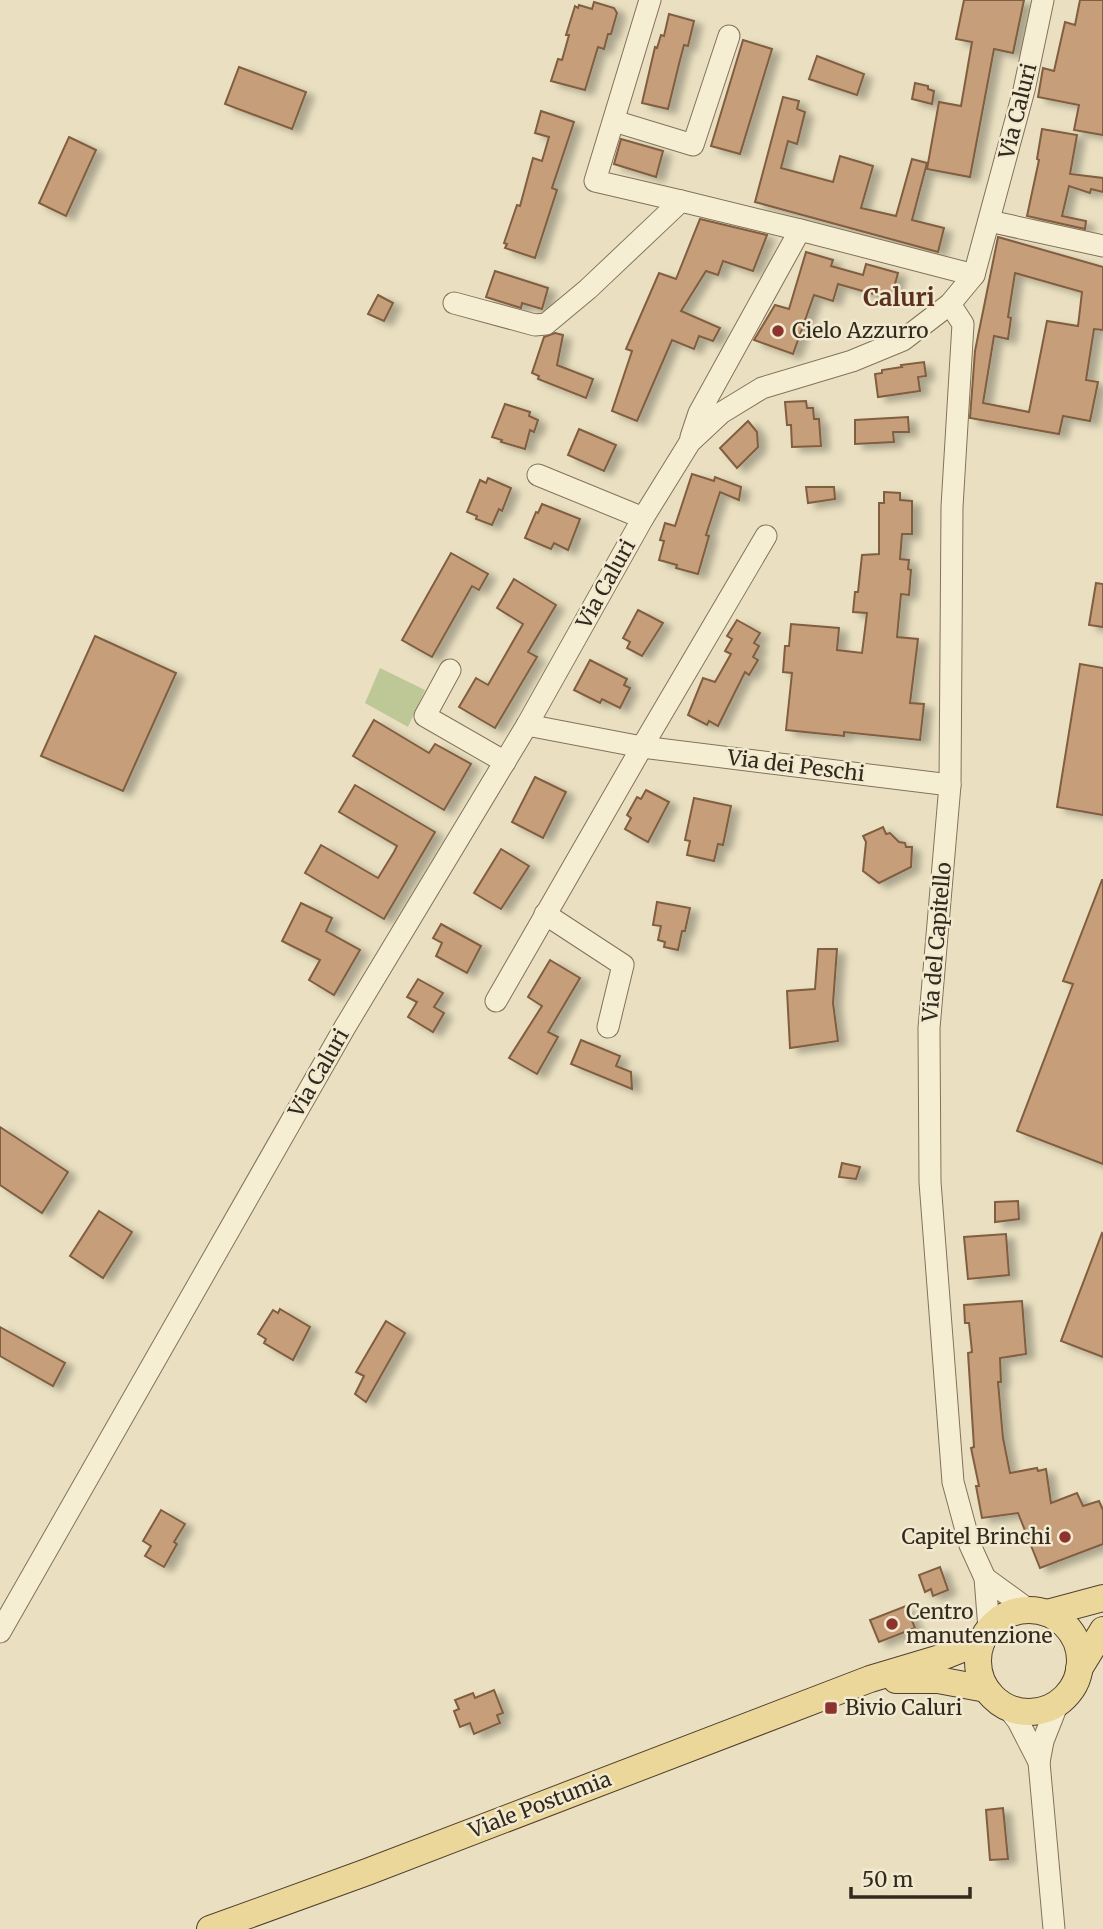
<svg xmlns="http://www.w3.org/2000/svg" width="1103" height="1929" font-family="Merriweather,serif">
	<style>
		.green { fill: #bec796 }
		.building { fill: #c69e79; stroke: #805e41; stroke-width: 2; fill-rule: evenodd; filter: url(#shadow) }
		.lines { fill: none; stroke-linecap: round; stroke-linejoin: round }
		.minor-casing { stroke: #82725a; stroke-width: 23 }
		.major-casing { stroke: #50402e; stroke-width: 28 }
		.minor { stroke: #f6eed3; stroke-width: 21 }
		.major { stroke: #ecd79a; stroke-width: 26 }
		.poi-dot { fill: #8d332e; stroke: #f2ead0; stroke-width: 2.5 }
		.labels { text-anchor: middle; stroke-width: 5; stroke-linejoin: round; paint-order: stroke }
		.street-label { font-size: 21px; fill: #33291d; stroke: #f2ead0 }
		.poi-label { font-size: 21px; fill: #33291d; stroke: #f2ead0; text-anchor: start }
		.quarter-label { font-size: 24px; font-weight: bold; fill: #5c3020; stroke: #f2ead0 }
	</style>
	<defs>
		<filter id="shadow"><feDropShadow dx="8" dy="4.5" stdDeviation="3.5" flood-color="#0004"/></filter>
	</defs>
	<rect width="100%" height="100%" fill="#eae0c1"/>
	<path class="green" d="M380,668L425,690L408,727L365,703Z"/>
	<g class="building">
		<path d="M964,0H1024L1013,53L994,49L970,177L927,169L939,102L961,106L972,42L956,39Z"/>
		<path d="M1080,0H1103V135L1074,130L1079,105L1038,97L1043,68L1054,71L1065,22L1075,25Z"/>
		<path d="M594,2L614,8L617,13L611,34H608L604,49L598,47L585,90L551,81L558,59L562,60L569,35H566L575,6L578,8L579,5L592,9Z"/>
		<path d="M669,14L694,21L688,46L684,45L680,60L668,109L642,103L655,47L657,48L661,35L664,36Z"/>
		<path d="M743,40L772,49L740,154L711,146Z"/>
		<path d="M817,56L864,74L857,95L809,79Z"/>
		<path d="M239,67L306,92L292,129L225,104Z"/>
		<path d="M915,83L928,86V89L934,91L932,104L912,99Z"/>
		<path d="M783,97L799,101L797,109L805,112L797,144L788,141L781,168L833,182L840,156L873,166L861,208L896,216L912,159L927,163L912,220L944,228L938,252L755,202Z"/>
		<path d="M541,111L574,122L552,188L557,190L535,258L505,248L507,244L504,243L517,205L520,206L533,158L542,161L549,137L535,133Z"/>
		<path d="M1042,129L1077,135L1070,174L1103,178V192L1091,189L1090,193L1069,186L1062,216L1086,221L1085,229L1027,216L1039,160L1037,159Z"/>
		<path d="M69,137L96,150L66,216L39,203Z"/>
		<path d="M621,139L663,151L656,177L614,164Z"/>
		<path d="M700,219L767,235L753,271L723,261L718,275L706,271L681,311L720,328L713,341L699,336L694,349L672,340L637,421L612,411L632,351L626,349L659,273L676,279Z"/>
		<path d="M998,237L1103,267V330L1094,329L1086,380L1098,382L1090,421L1063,416L1059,434L970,418L975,351ZM1015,273L1082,292L1078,326L1047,321L1029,412L983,403L994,336L1008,339L1011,318L1008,317Z"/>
		<path d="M806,252L833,260L831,266L863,275L866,264L898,273L891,299L838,284L833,301L814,295L793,354L754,340L775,305L789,309Z"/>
		<path d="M495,271L548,288L542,309L522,303L521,308L486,297Z"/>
		<path d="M378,295L393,303L384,321L368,314Z"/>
		<path d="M555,333L563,335L557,365L593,379L586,398L538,379L539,376L532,373L544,337Z"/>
		<path d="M924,362L926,376L918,377L920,391L878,397L875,374L882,373V370L902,367L901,365Z"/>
		<path d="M806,401L807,408H813L814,419H819L821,446L792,447L791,425H787L785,402Z"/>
		<path d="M505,404L530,412L529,416L538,420L534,432L530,430L525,449L501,442L502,440L492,437Z"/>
		<path d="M908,417L909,432H893L894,442L855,444V420Z"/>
		<path d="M748,421L757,432L758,447L737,468L720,448Z"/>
		<path d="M579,429L616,445L604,471L568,455Z"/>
		<path d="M692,474L714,481L715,477L741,487L739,500L720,492L706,535L709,536L698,574L676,568L677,565L659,560L664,541L660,540L665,523L675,526Z"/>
		<path d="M488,478L511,488L502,511L499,509L492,525L476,519L477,516L467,512L480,480L486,483Z"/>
		<path d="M806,487H834L835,499L808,503Z"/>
		<path d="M884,492L900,493V500L912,501V534H902L900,559L909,560L908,569L911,570L909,595L901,594L897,637L918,639L910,703L924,704L920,740L844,732V736L786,730L792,673L783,672L785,646H789L791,624L839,628L837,650L862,653L867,613L853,612L855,592H858L862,555L879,554V503H884Z"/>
		<path d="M542,504L580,519L568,550L554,543L551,549L525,538L536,512L538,513Z"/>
		<path d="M451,553L488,574L479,590L472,586L432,657L402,640Z"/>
		<path d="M514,579L556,605L528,652L537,657L495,728L459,707L476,678L488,685L523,624L497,608Z"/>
		<path d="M1096,583L1103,584V627L1089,625Z"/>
		<path d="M638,610L663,623L642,656L627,648L630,642L623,638Z"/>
		<path d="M737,620L760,633L754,643L759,646L753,657L758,660L749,675L745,672L718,726L709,721L707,725L688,715L703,678L715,682L731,654L725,651L732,639L727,636Z"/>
		<path d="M95,636L176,673L123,791L41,756Z"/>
		<path d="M590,660L627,679L624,685L630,688L620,708L602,699L600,703L574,690Z"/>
		<path d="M1080,664L1103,668V815L1057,807Z"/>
		<path d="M374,720L429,753L435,744L471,764L444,810L353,756Z"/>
		<path d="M535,777L566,792L543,838L512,822Z"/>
		<path d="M355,785L435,832L384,919L305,873L321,845L378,878L394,852L397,846L339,812Z"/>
		<path d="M646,790L669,802L648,842L625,829L631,818L627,815L637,797L641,799Z"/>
		<path d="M694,798L731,806L723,845L718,844L714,861L687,855L690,841L685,840Z"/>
		<path d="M883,827L886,834L890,833L899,842L905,843L906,847H912L911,867L879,883L863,871L866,842L863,836Z"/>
		<path d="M501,849L529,866L501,909L474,893Z"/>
		<path d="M1102,880H1103V1164L1017,1131L1073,984L1063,981Z"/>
		<path d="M657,902L690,908L685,931H682L678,950L664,947L665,942L658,940L661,926L653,925Z"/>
		<path d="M301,903L332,918L326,931L360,950L334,995L309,980L320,960L282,941Z"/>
		<path d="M441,924L481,946L467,973L436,956L442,943L433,938Z"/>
		<path d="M818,949H837L833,1003L838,1041L790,1048L787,991L815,989Z"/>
		<path d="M550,960L580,978L548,1032L558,1037L537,1074L509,1058L542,1006L528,997Z"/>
		<path d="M418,979L443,993L434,1007L444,1013L433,1032L408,1017L417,1002L407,997Z"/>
		<path d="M581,1040L620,1056L616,1066L631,1072L632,1089L571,1064Z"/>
		<path d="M0,1127L68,1172L42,1213L0,1185Z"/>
		<path d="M842,1163L860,1167L856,1179L839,1177Z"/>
		<path d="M1018,1201L1019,1219L995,1222V1202Z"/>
		<path d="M99,1211L132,1232L103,1278L70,1256Z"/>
		<path d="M1102,1233L1103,1234V1357L1061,1341Z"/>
		<path d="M1006,1234L1009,1275L968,1279L964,1237Z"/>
		<path d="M1022,1301L1026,1354L1000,1358L1001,1382H998L1003,1438L1010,1473L1037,1468L1038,1471L1046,1469L1051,1503L1077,1493L1083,1506L1099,1501L1103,1510V1544L1040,1568L1018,1513L982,1518L976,1486H979L971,1448L974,1447L968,1353L972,1352L969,1323H965L964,1305Z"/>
		<path d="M280,1309L310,1327L293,1360L264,1343L266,1339L258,1334L273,1310L278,1313Z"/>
		<path d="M386,1321L405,1333L366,1402L355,1394L364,1376L356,1372Z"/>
		<path d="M0,1327L65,1363L53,1386L0,1356Z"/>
		<path d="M161,1510L185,1524L174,1542L177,1544L164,1567L145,1556L151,1546L143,1541Z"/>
		<path d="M940,1567L948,1590L933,1596L931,1589L925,1592L919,1575Z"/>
		<path d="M906,1606L915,1628L879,1642L870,1620Z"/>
		<path d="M494,1690L503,1713L497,1715L500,1723L474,1734L470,1723L460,1727L454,1711L459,1709L455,1700L473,1693L475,1698Z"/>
		<path d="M1003,1808L1008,1859L990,1860L986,1810Z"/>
	</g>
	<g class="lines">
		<g class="minor-casing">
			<g id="minor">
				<path d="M650,0L595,181L681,201"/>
				<path d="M614,121L693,145L729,36"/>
				<path d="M989,221L1103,246"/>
				<path d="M454,303L535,325L546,324L588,289L681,201L800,230"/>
				<path d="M950,304L963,324L952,507L950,785L929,1028L930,1182L953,1482L970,1545L985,1578L989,1629"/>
				<path d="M691,437L699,413L800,230L974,275"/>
				<path d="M538,475L643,518"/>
				<path d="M450,670L425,716L505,762"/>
				<path d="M527,725L642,747L950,785"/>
				<path d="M545,914L623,965L608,1027"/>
				<path d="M496,1001L642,747L766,536"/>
				<path d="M985,1578L1029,1610"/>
				<path d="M0,1632L345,1027L527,725L643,518L690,442L721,413L762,388L852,361L903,340L950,304L974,275L1024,90L1043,0"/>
				<path d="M1007,1707L1018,1721L1039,1762"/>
				<path d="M1054,1929L1039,1762L1043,1741L1058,1703"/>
			</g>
		</g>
		<g class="major-casing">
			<g id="major">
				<circle cx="1029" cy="1661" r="51"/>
				<path d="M1047,1613L1103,1598"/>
				<path d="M1079,1669L1103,1630"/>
				<path d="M896,1680H938L986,1689"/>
				<path d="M210,1929L367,1872L870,1679L937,1659L982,1641"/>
			</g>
		</g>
		<use href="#minor" class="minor"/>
		<use href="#major" class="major"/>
	</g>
	<g class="poi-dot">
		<circle cx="778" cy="331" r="7"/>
		<circle cx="1065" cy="1537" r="7"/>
		<circle cx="892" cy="1624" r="7"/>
		<rect x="824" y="1701" width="14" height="14" rx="3.5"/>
	</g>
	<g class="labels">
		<g class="street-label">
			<text transform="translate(1018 111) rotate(-76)" y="7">Via Caluri</text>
			<text transform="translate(606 584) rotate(-61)" y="7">Via Caluri</text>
			<text transform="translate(796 766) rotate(7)" y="7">Via dei Peschi</text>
			<text transform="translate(937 942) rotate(-85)" y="7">Via del Capitello</text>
			<text transform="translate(319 1073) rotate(-60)" y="7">Via Caluri</text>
			<text transform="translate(540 1805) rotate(-21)" y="7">Viale Postumia</text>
		</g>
		<g class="poi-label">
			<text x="792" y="338">Cielo Azzurro</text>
			<text x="1051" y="1544" text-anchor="end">Capitel Brinchi</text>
			<text x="906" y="1619">Centro<tspan x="906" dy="24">manutenzione</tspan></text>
			<text x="845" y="1715">Bivio Caluri</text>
		</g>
		<g class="quarter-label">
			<text x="899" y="306">Caluri</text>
		</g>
	</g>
	<path d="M851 1887v10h119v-10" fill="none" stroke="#33291d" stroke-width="3.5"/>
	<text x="862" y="1887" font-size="21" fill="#33291d" stroke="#f2ead0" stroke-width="5" paint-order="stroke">50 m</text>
</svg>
